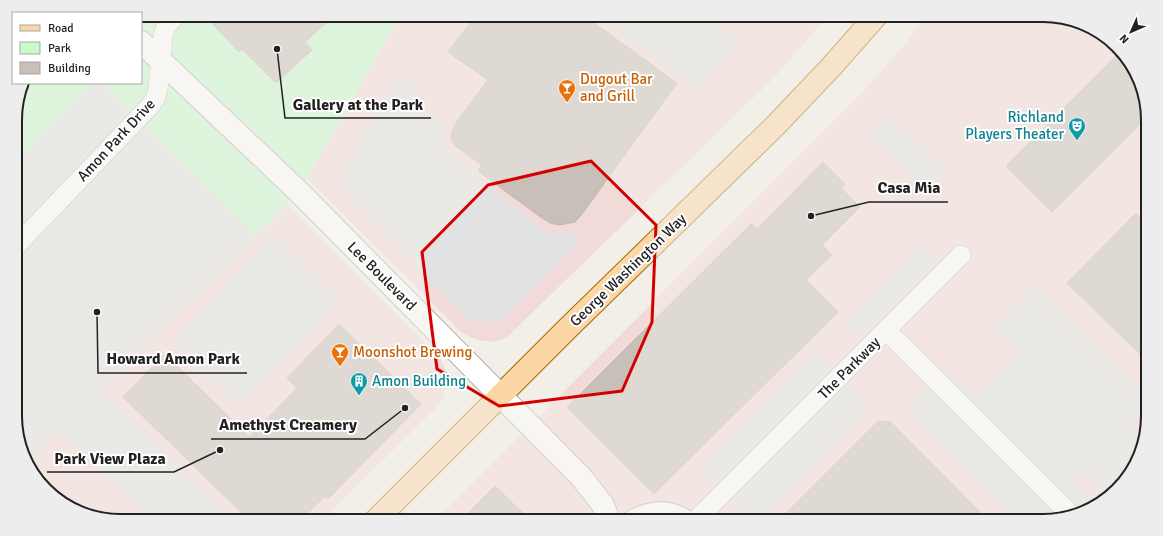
<svg xmlns="http://www.w3.org/2000/svg" width="1163" height="536" font-family="Signika,sans-serif">
	<style>
		.commercial { fill: #f2dad9 }
		.park { fill: #c8facc }
		.parking { fill: #e2e2e2 }
		.building { fill: #c7bfb8; stroke: #c4b6ab }
		.lines { fill: none; stroke-linecap: round; stroke-linejoin: round }
		.lane-casing { stroke: #a9a9a9; stroke-width: 20 }
		.street-casing { stroke: #a9a9a9; stroke-width: 24 }
		.primary-casing { stroke: #a06b00; stroke-width: 24 }
		.lane { stroke: #fff; stroke-width: 19 }
		.street { stroke: #fff; stroke-width: 22 }
		.primary { stroke: #fcd6a4; stroke-width: 22 }
		.marked { fill: none; stroke: #d40000; stroke-width: 3; stroke-linejoin: round }
		.labels { text-anchor: middle; stroke-width: 4; stroke-linejoin: round; paint-order: stroke }
		.food-label { font-size: 15px; fill: #c56008; stroke: #fff; text-anchor: start }
		.culture-label { font-size: 15px; fill: #0d838f; stroke: #fff; text-anchor: end }
		.street-label { font-size: 15px; fill: #222; stroke: #fff }
		.rim { fill: none; stroke: #222; stroke-width: 2 }
		.leader { fill: none; stroke: #222; stroke-width: 1.5 }
		.callout-dot { fill: #222; stroke: #fff; stroke-width: 1.5 }
		.callout-label { font-size: 16px; text-anchor: middle; font-weight: bold; fill: #222; stroke: #fff; stroke-width: 4; stroke-linejoin: round; paint-order: stroke }
	</style>
	<rect width="100%" height="100%" fill="#f2efe9"/>
	<g class="commercial">
		<path d="M401,15H829L775,77L729,122L507,337L494,342L477,340L462,333L307,178Z"/>
		<path d="M927,15H1043L1083,23L1126,56L1147,107L1148,416L1140,456L1101,503L1049,521H435L862,93L910,38Z"/>
		<path d="M287,204L431,349L442,362L448,375L445,392L439,405L322,521H120L80,513L37,480L29,460Z"/>
	</g>
	<path class="park" d="M141,15H401L307,178L287,204L29,460L16,430L15,113L23,83H141Z"/>
	<g class="parking">
		<path d="M598,15H721L714,26L739,38L700,88L624,36Z"/>
		<path d="M400,74L420,85L408,103L443,125L446,151L549,234L571,231L582,240L500,322L470,320L346,195L347,166Z"/>
		<path d="M94,83H102L256,235L100,390L233,521H152L60,430L29,460L16,430L15,163Z"/>
		<path d="M888,115L947,171L928,191L870,135Z"/>
		<path d="M274,235L341,300L237,407L170,342Z"/>
		<path d="M920,247L941,259L865,335L843,325Z"/>
		<path d="M1034,286L1148,401V405L1132,421L1144,434L1140,455L1104,491L1082,470L1072,480L1096,505L1049,521H1017L907,410L947,370L974,396L1018,352L993,326Z"/>
		<path d="M815,352L870,406L757,521H752L700,469Z"/>
	</g>
	<g class="building">
		<path d="M204,15H335L305,42L312,50L276,83L242,49L239,52Z"/>
		<path d="M476,15H583L677,83L582,214L575,222L559,225L550,223L539,216L478,171L482,165L456,146L451,139L452,131L456,123L488,80L448,52Z"/>
		<path d="M1120,52L1126,56L1147,107V117L1052,212L1006,166Z"/>
		<path d="M823,162L845,184L841,188L860,207L822,245L832,255L806,280L838,312L654,494L567,407L751,224L757,229Z"/>
		<path d="M1136,213L1147,225L1148,362L1067,283Z"/>
		<path d="M339,324L421,404L328,499L325,496L300,521H250L123,397L165,354L249,437L297,388L287,378Z"/>
		<path d="M878,421L891,422L989,521H778Z"/>
		<path d="M495,486L531,521H460Z"/>
	</g>
	<g class="lines">
		<g class="lane-casing">
			<g id="lane">
				<path d="M16,246L150,106L156,97L158,89L163,36L166,27L176,15"/>
				<path d="M886,330L1070,514"/>
				<path d="M695,521L961,255"/>
			</g>
		</g>
		<g class="street-casing">
			<g id="street">
				<path d="M141,42L299,192L582,478L603,505L609,521"/>
				<path d="M633,521C652,511 667,510 686,521"/>
			</g>
		</g>
		<g class="primary-casing">
			<path id="primary" d="M375,521L568,328L775,126L832,66L877,15"/>
		</g>
		<use href="#lane" class="lane"/>
		<use href="#street" class="street"/>
		<use href="#primary" class="primary"/>
	</g>
	<path d="M0 0H1163V536H0ZM591,161L656,225L652,322L622,391L499,406L437,369L422,252L488,185Z" fill="#f2efe9" fill-opacity=".55" fill-rule="evenodd"/>
	<path class="marked" d="M591,161L656,225L652,322L622,391L499,406L437,369L422,252L488,185Z"/>
	<defs>
		<g id="bar-pin" transform="scale(0.9)"><path d="M0 17L-7.5 6A9.5 9.5 0 1 1 7.5 6Z" fill="#e8710a" stroke="#fff"/><path d="M-6-5H6L.8 .8V4.5H3.5V6h-7V4.5H-.8V.8Z" fill="#fff"/></g>
		<g id="theatre-pin" transform="scale(0.9)"><path d="M0 17L-7.5 6A9.5 9.5 0 1 1 7.5 6Z" fill="#0f9aa8" stroke="#fff"/><path d="M-5-5.5Q0-4 5-5.5V0Q5 5 0 6Q-5 5-5 0ZM-3.3-2.5H-1v1.5H-3.3ZM1-2.5H3.3v1.5H1ZM-2.8 1Q0 5.5 2.8 1Z" fill="#fff"/></g>
		<g id="building-pin" transform="scale(0.9)"><path d="M0 17L-7.5 6A9.5 9.5 0 1 1 7.5 6Z" fill="#0f9aa8" stroke="#fff"/><path d="M-4-6H4V6H1V3H-1V6H-4ZM-2.5-4.3h1.7v1.8h-1.7ZM.8-4.3h1.7v1.8H.8ZM-2.5-1h1.7V.8h-1.7ZM.8-1h1.7V.8H.8Z" fill="#fff"/></g>
	</defs>
	<g fill-rule="evenodd">
		<use href="#bar-pin" x="567" y="88"/>
		<use href="#theatre-pin" x="1077" y="126"/>
		<use href="#bar-pin" x="340" y="352"/>
		<use href="#building-pin" x="359" y="381"/>
	</g>
	<g class="labels">
		<g class="food-label">
			<text x="580" y="84">Dugout Bar<tspan x="580" dy="17">and Grill</tspan></text>
			<text x="353" y="357">Moonshot Brewing</text>
		</g>
		<g class="culture-label">
			<text x="1064" y="122">Richland<tspan x="1064" dy="17">Players Theater</tspan></text>
			<text x="372" y="386" text-anchor="start">Amon Building</text>
		</g>
		<g class="street-label">
			<text transform="translate(116 140) rotate(-47)" y="5">Amon Park Drive</text>
			<text transform="translate(628 270) rotate(-44)" y="5">George Washington Way</text>
			<text transform="translate(382 276) rotate(45)" y="5">Lee Boulevard</text>
			<text transform="translate(849 368) rotate(-45)" y="5">The Parkway</text>
		</g>
	</g>
	<path d="M0 0H1163V536H0ZM120 22H1043A98 98 0 0 1 1141 120V416A98 98 0 0 1 1043 514H120A98 98 0 0 1 22 416V120A98 98 0 0 1 120 22Z" fill="#ededed" fill-rule="evenodd"/>
	<path class="rim" d="M120 22H1043A98 98 0 0 1 1141 120V416A98 98 0 0 1 1043 514H120A98 98 0 0 1 22 416V120A98 98 0 0 1 120 22Z"/>
	<path class="leader" d="M277 49L285 118H431M811 216L869 202H948M97 312L98 373H247M405 408L365 439H211M220 450L174 472H47"/>
	<g class="callout-dot">
		<circle cx="277" cy="49" r="4"/>
		<circle cx="811" cy="216" r="4"/>
		<circle cx="97" cy="312" r="4"/>
		<circle cx="405" cy="408" r="4"/>
		<circle cx="220" cy="450" r="4"/>
	</g>
	<g class="callout-label">
		<text x="358" y="110">Gallery at the Park</text>
		<text x="909" y="193">Casa Mia</text>
		<text x="173" y="364">Howard Amon Park</text>
		<text x="288" y="430">Amethyst Creamery</text>
		<text x="110" y="464">Park View Plaza</text>
	</g>
	<rect x="12" y="12" width="130" height="72" fill="#ffffff" stroke="#a7a7a7"/>
	<rect x="20" y="25" width="20" height="6" fill="#fcd6a4" stroke="#a7a7a7"/>
	<text x="48" y="32" font-size="12" fill="#222222">Road</text>
	<rect x="20" y="42" width="20" height="12" fill="#c8facc" stroke="#a7a7a7"/>
	<text x="48" y="52" font-size="12" fill="#222222">Park</text>
	<rect x="20" y="62" width="20" height="12" fill="#c7bfb8" stroke="#a7a7a7"/>
	<text x="48" y="72" font-size="12" fill="#222222">Building</text>
	<g transform="translate(1131 32) rotate(225)" stroke="#ffffff" stroke-width="3" paint-order="stroke">
	<path d="M0-3L7 15L0 10L-7 15Z" fill="#222222"/>
	<text y="-6" font-size="11" font-weight="bold" text-anchor="middle" fill="#222222">N</text>
	</g>
</svg>
